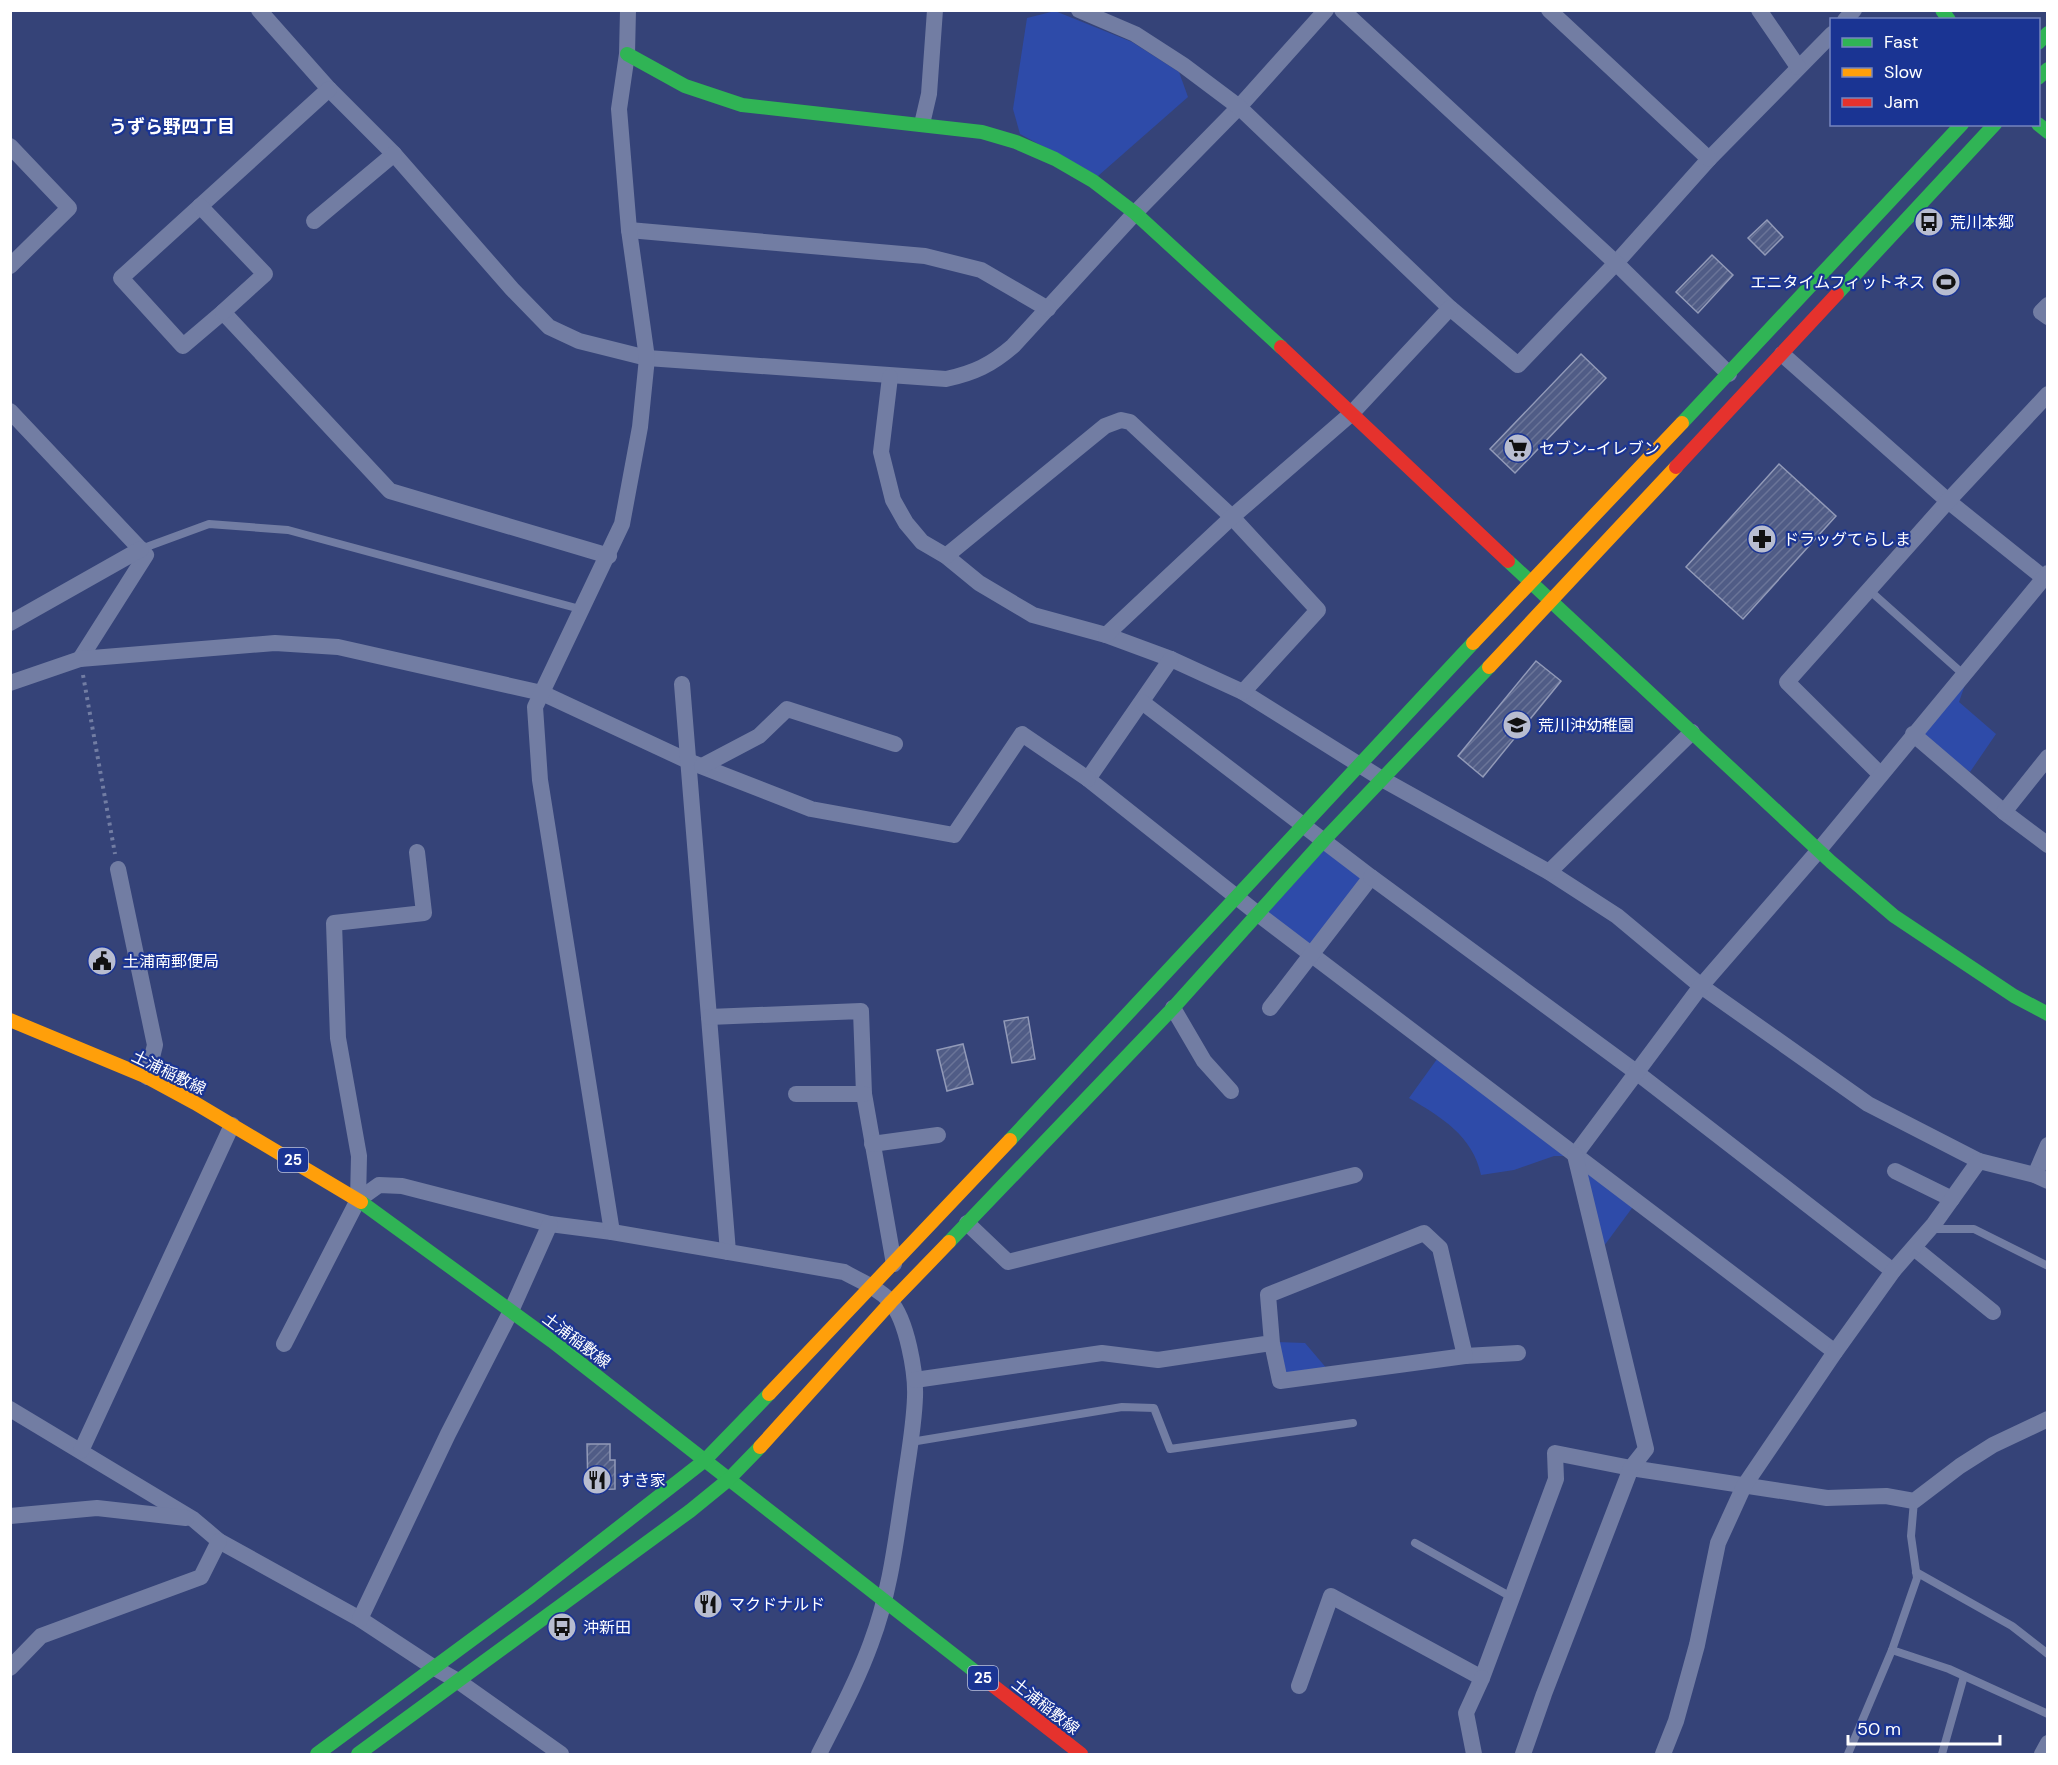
<svg xmlns="http://www.w3.org/2000/svg" width="2058" height="1765" font-family="'DM Sans','Noto Sans JP',sans-serif">
	<style>
		.green { fill: #2e4ba9 }
		.building { fill: url(#building-hatch); stroke: #929ab8; stroke-width: 1.5 }
		.lines { fill: none; stroke-linecap: round; stroke-linejoin: round }
		.path { stroke: #727da3; stroke-width: 4; stroke-dasharray: 3 4.5; stroke-linecap: butt }
		.lane { stroke: #727da3; stroke-width: 8 }
		.street { stroke: #727da3; stroke-width: 16 }
		.fast { stroke: #30b455; stroke-width: 14 }
		.slow { stroke: #ff9f0a; stroke-width: 14 }
		.jam { stroke: #e5322d; stroke-width: 14 }
		.labels { text-anchor: middle; stroke-width: 4.5; stroke-linejoin: round; paint-order: stroke }
		.shield { fill: #1a3493; stroke: #bac2df; stroke-width: 1.5 }
		.shield-label { font-size: 15px; font-weight: bold; fill: #fff }
		.poi-label { font-size: 16px; fill: #fff; stroke: #1a3493; text-anchor: start }
		.street-label { font-size: 16px; fill: #fff; stroke: #1a3493 }
		.neighbourhood-label { font-size: 18px; font-weight: bold; fill: #fff; stroke: #1a3493 }
	</style>
	<defs>
		<pattern id="building-hatch" width="6" height="6" patternUnits="userSpaceOnUse" patternTransform="scale(1.5)"><rect width="6" height="6" fill="#505c86"/><path d="M-1 1l2-2M0 6l6-6M5 7l2-2" fill="none" stroke="#6a7498"/></pattern>
	</defs>
	<rect width="100%" height="100%" fill="#354378"/>
	<g class="green">
		<path d="M1055,11L1132,42L1179,72L1188,97L1098,176L1020,134L1013,109L1027,18Z"/>
		<path d="M1967,679L1959,702L1996,734L1970,772L1920,734Z"/>
		<path d="M1324,845L1366,878L1311,949L1264,914Z"/>
		<path d="M1440,1055L1570,1156H1554L1514,1170L1481,1175C1473,1136 1441,1117 1409,1098Z"/>
		<path d="M1580,1162L1635,1204L1601,1250Z"/>
		<path d="M1277,1342L1305,1343L1328,1370L1286,1375Z"/>
	</g>
	<g class="building">
		<path d="M1767,220L1783,237L1765,255L1748,238Z"/>
		<path d="M1712,255L1733,275L1698,313L1676,292Z"/>
		<path d="M1581,354L1606,378L1515,473L1490,449Z"/>
		<path d="M1779,464L1836,516L1743,619L1686,567Z"/>
		<path d="M1536,661L1561,681L1483,777L1458,756Z"/>
		<path d="M1028,1017L1035,1059L1012,1063L1004,1021Z"/>
		<path d="M963,1044L973,1084L947,1091L937,1050Z"/>
		<path d="M587,1444H610V1460H615V1489L588,1490Z"/>
	</g>
	<g class="lines">
		<path class="path" d="M83,675L115,854"/>
		<g class="lane">
			<path d="M141,549L209,524L288,530L580,609"/>
			<path d="M1869,590L1963,674"/>
			<path d="M1931,1229H1974L2048,1266"/>
			<path d="M911,1442L1122,1407L1154,1408L1170,1449L1353,1423"/>
			<path d="M1914,1501L1911,1536L1917,1578L1892,1650L1949,1669L2048,1714"/>
			<path d="M1415,1543L1513,1598"/>
			<path d="M1916,1572L2012,1626L2048,1654"/>
			<path d="M1848,1754L1892,1650"/>
			<path d="M1942,1754L1964,1676"/>
		</g>
		<g class="street">
			<path d="M259,10L329,89L394,154L512,289L549,327L579,341L647,358L946,379C974,373 991,365 1013,346L1135,213L1239,107L1326,10"/>
			<path d="M1079,10L1135,34L1183,65L1239,107L1450,308L1518,365L1616,263L1709,159L1832,34"/>
			<path d="M1342,10L1616,263L1729,374"/>
			<path d="M1549,10L1709,159"/>
			<path d="M1759,10L1798,67"/>
			<path d="M1845,20L1854,10"/>
			<path d="M329,89L121,278L183,346L223,312L390,491L609,556"/>
			<path d="M922,124L929,94L935,10"/>
			<path d="M10,146L69,208L10,266"/>
			<path d="M200,206L265,274L223,312"/>
			<path d="M314,221L394,154"/>
			<path d="M629,230L925,256L981,270L1048,309"/>
			<path d="M2048,305L2041,312L2048,317"/>
			<path d="M1782,354L1948,501L2044,578"/>
			<path d="M890,377L881,452L893,500L906,523L922,542L946,556L979,583L1033,615L1106,635L1171,659L1243,692L1382,779L1549,872L1617,916L1701,986L1868,1104L1979,1161"/>
			<path d="M10,411L146,555L80,659"/>
			<path d="M946,556L1105,426L1121,420L1130,422L1232,517L1318,610L1243,692"/>
			<path d="M10,623L141,549"/>
			<path d="M1106,635L1232,517L1352,413L1450,308"/>
			<path d="M1171,659L1088,779L1258,914L1835,1352"/>
			<path d="M10,683L80,659L275,643L338,647L542,693L688,761L811,809L954,835L1022,734L1088,779"/>
			<path d="M682,684L728,1252"/>
			<path d="M1142,702L1371,877L1270,1008"/>
			<path d="M1913,734L2004,812L2048,845"/>
			<path d="M702,766L759,736L787,709L895,744"/>
			<path d="M1880,774L1787,682L1948,501L2048,394"/>
			<path d="M2004,812L2048,757"/>
			<path d="M118,869L155,1045L147,1077"/>
			<path d="M1549,872L1692,732"/>
			<path d="M1371,877L1636,1072L1893,1271"/>
			<path d="M1173,1008L1204,1061L1231,1091"/>
			<path d="M709,1017L861,1011L864,1094L894,1264"/>
			<path d="M796,1094H864"/>
			<path d="M872,1144L938,1135"/>
			<path d="M1575,1155L1701,986L1819,850L2048,573"/>
			<path d="M1895,1171L1952,1199"/>
			<path d="M2035,1175L2048,1145"/>
			<path d="M358,1200L379,1185L402,1186L550,1224L612,1232L844,1272C860,1281 878,1288 890,1301C907,1320 916,1373 915,1397C914,1427 908,1458 904,1487C896,1540 890,1593 871,1643C857,1682 837,1718 819,1754"/>
			<path d="M967,1223L1008,1262L1355,1175"/>
			<path d="M612,1232L540,780L535,707L622,524L640,427L647,358L629,230L619,109L627,54L628,10"/>
			<path d="M1914,1248L1993,1312"/>
			<path d="M284,1344L358,1200L359,1156L338,1038L334,923L424,913L417,852"/>
			<path d="M1465,1356L1518,1353"/>
			<path d="M915,1380L1102,1353L1158,1360L1272,1343L1268,1295L1424,1233L1440,1248L1465,1356L1280,1381L1272,1343"/>
			<path d="M10,1409L193,1519L219,1541L360,1619L433,1667L458,1681L561,1754"/>
			<path d="M81,1451L232,1125"/>
			<path d="M10,1516L97,1508L186,1518"/>
			<path d="M360,1619L448,1434L511,1311L550,1224"/>
			<path d="M10,1668L41,1636L201,1577L219,1541"/>
			<path d="M1299,1686L1331,1596L1482,1678L1556,1479L1555,1453L1631,1468L1827,1498L1886,1496L1914,1501L1960,1466L1993,1445L2048,1419"/>
			<path d="M1474,1754L1466,1713L1482,1678"/>
			<path d="M1523,1754L1544,1694L1631,1468L1646,1449L1575,1155"/>
			<path d="M1663,1754L1676,1721L1697,1645L1718,1543L1744,1486L1835,1352L1893,1271L1934,1224L1979,1161L2035,1175L2048,1181"/>
			<path d="M2042,1754L2048,1743"/>
		</g>
		<g class="fast">
			<path d="M1942,10L1949,20"/>
			<path d="M2038,43L2048,33"/>
			<path d="M627,54L685,86L742,105L982,132L1016,142L1055,159L1093,181L1135,213L1281,347"/>
			<path d="M2038,78L2048,69"/>
			<path d="M2038,124L2048,132"/>
			<path d="M1837,294L1995,124"/>
			<path d="M1682,423L1962,124"/>
			<path d="M1508,561L1831,862L1894,916L2014,996L2048,1014"/>
			<path d="M1010,1140L1473,643"/>
			<path d="M361,1202L552,1341L991,1684"/>
			<path d="M949,1242L1173,1008L1324,840L1489,667"/>
			<path d="M317,1754L531,1596L704,1461L769,1394"/>
			<path d="M358,1754L690,1511L728,1480L760,1447"/>
		</g>
		<g class="slow">
			<path d="M1473,643L1682,423"/>
			<path d="M1489,667L1676,467"/>
			<path d="M10,1020L147,1077L195,1103L361,1202"/>
			<path d="M769,1394L1010,1140"/>
			<path d="M760,1447L891,1302L949,1242"/>
		</g>
		<g class="jam">
			<path d="M1281,347L1508,561"/>
			<path d="M1676,467L1837,294"/>
			<path d="M991,1684L1081,1754"/>
		</g>
	</g>
	<defs>
		<g id="bus-disc" transform="scale(1.5)"><circle r="9.5" fill="#b8bdd0" stroke="#1a3493"/><path d="M-5-6H5V4H4V6H2V4H-2V6H-4V4H-5ZM-3.5-4V0h7V-4ZM-3.5 1.2v1.5H-2V1.2ZM2 1.2v1.5H3.5V1.2Z" fill="#111"/></g>
		<g id="stadium-disc" transform="scale(1.5)"><circle r="9.5" fill="#b8bdd0" stroke="#1a3493"/><path d="M0-5a6.5 5 0 1 0 0 10a6.5 5 0 1 0 0-10ZM-3.5-1.8h7v3.6h-7Z" fill="#111"/></g>
		<g id="supermarket-disc" transform="scale(1.5)"><circle r="9.5" fill="#b8bdd0" stroke="#1a3493"/><path d="M-6-5.5h2.5l.6 2H6L4.5 2H-2.5L-4.4-4H-6ZM-1.5 3.2a1.3 1.3 0 1 0 .1 0ZM3 3.2a1.3 1.3 0 1 0 .1 0Z" fill="#111"/></g>
		<g id="pharmacy-disc" transform="scale(1.5)"><circle r="9.5" fill="#b8bdd0" stroke="#1a3493"/><path d="M-2-6h4v4h4v4h-4v4h-4v-4h-4v-4h4Z" fill="#111"/></g>
		<g id="school-disc" transform="scale(1.5)"><circle r="9.5" fill="#b8bdd0" stroke="#1a3493"/><path d="M0-5L7-2L0 1L-7-2ZM-4 1L0 2.5L4 1V4Q0 6-4 4Z" fill="#111"/></g>
		<g id="civic-disc" transform="scale(1.5)"><circle r="9.5" fill="#b8bdd0" stroke="#1a3493"/><path d="M-.6-6.5H3V-4.5H.6V-3L4-1V1h2V6H-6V1h2V-1L-.6-3ZM-1.2 2.5V6h2.4V2.5Z" fill="#111"/></g>
		<g id="restaurant-disc" transform="scale(1.5)"><circle r="9.5" fill="#b8bdd0" stroke="#1a3493"/><path d="M-5-6h1v4h1v-4h1v4h1v-4h1v5L-1.5 .5V6h-2V.5L-5-1ZM5-6V6H3V1.5H1.5Q1.5-4 5-6Z" fill="#111"/></g>
	</defs>
	<g fill-rule="evenodd">
		<use href="#bus-disc" x="1929" y="222"/>
		<use href="#stadium-disc" x="1946" y="282"/>
		<use href="#supermarket-disc" x="1518" y="448"/>
		<use href="#pharmacy-disc" x="1762" y="539"/>
		<use href="#school-disc" x="1517" y="725"/>
		<use href="#civic-disc" x="102" y="961"/>
		<use href="#restaurant-disc" x="597" y="1480"/>
		<use href="#restaurant-disc" x="708" y="1604"/>
		<use href="#bus-disc" x="562" y="1627"/>
	</g>
	<g class="labels">
		<g class="shield">
			<rect x="278" y="1148" width="30" height="24" rx="4.5"/>
			<rect x="968" y="1666" width="30" height="24" rx="4.5"/>
		</g>
		<g class="shield-label">
			<text x="293" y="1165">25</text>
			<text x="983" y="1683">25</text>
		</g>
		<g class="poi-label">
			<text x="1950" y="228">荒川本郷</text>
			<text x="1925" y="288" text-anchor="end">エニタイムフィットネス</text>
			<text x="1539" y="454">セブン-イレブン</text>
			<text x="1783" y="545">ドラッグてらしま</text>
			<text x="1538" y="731">荒川沖幼稚園</text>
			<text x="123" y="967">土浦南郵便局</text>
			<text x="618" y="1486">すき家</text>
			<text x="729" y="1610">マクドナルド</text>
			<text x="583" y="1633">沖新田</text>
		</g>
		<g class="street-label">
			<text transform="translate(169 1072) rotate(26)" y="6">土浦稲敷線</text>
			<text transform="translate(577 1340) rotate(37)" y="6">土浦稲敷線</text>
			<text transform="translate(1046 1706) rotate(38)" y="6">土浦稲敷線</text>
		</g>
		<g class="neighbourhood-label">
			<text x="172" y="133">うずら野四丁目</text>
		</g>
	</g>
	<rect width="2058" height="1765" fill="none" stroke="#ffffff" stroke-width="24"/>
	<rect x="1830" y="18" width="210" height="108" fill="#1a3493" stroke="#7685be" stroke-width="1.5"/>
	<rect x="1842" y="38" width="30" height="9" fill="#30b455" stroke="#7685be" stroke-width="1.5"/>
	<text x="1884" y="48" font-size="18" fill="#ffffff">Fast</text>
	<rect x="1842" y="68" width="30" height="9" fill="#ff9f0a" stroke="#7685be" stroke-width="1.5"/>
	<text x="1884" y="78" font-size="18" fill="#ffffff">Slow</text>
	<rect x="1842" y="98" width="30" height="9" fill="#e5322d" stroke="#7685be" stroke-width="1.5"/>
	<text x="1884" y="108" font-size="18" fill="#ffffff">Jam</text>
	<path d="M1848 1735v9h152v-9" fill="none" stroke="#ffffff" stroke-width="3"/>
	<text x="1857" y="1735" font-size="18" fill="#ffffff" stroke="#1a3493" stroke-width="4.5" paint-order="stroke">50 m</text>
</svg>
